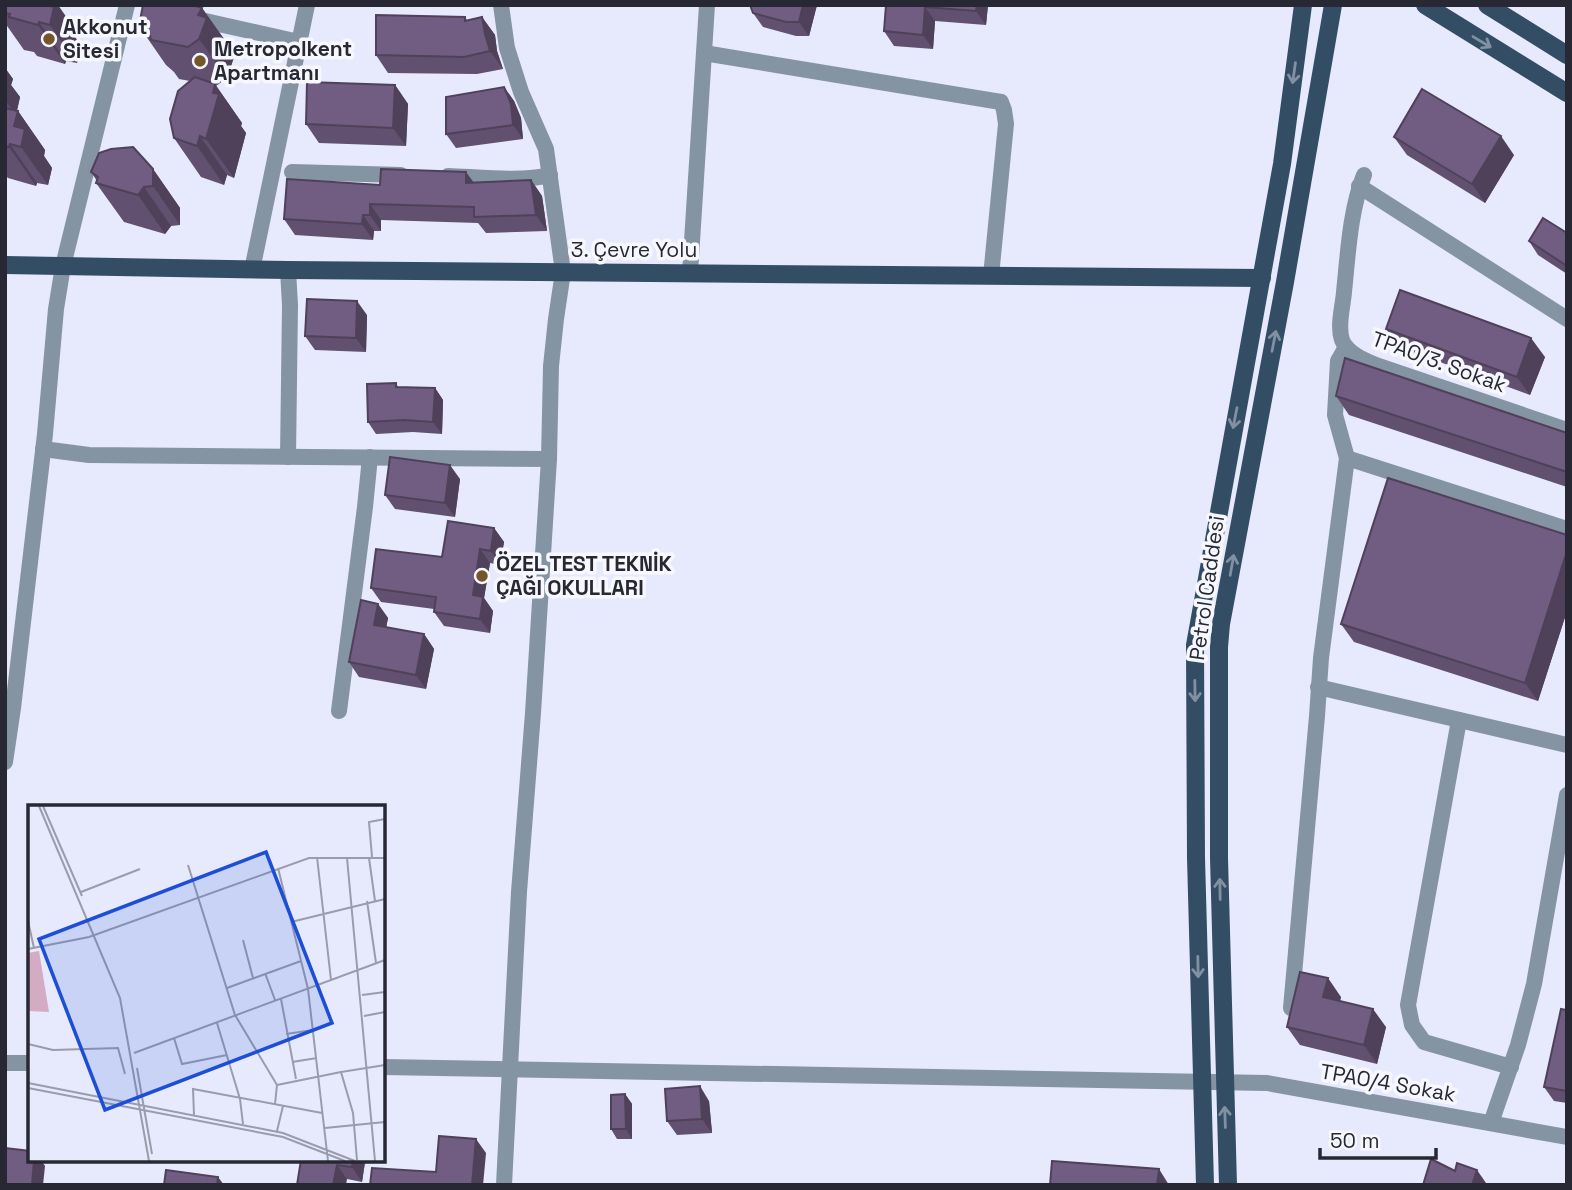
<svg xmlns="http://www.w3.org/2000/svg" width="1572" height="1190" font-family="'Space Grotesk',sans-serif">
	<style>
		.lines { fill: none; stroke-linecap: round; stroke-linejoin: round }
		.minor { stroke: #8594a2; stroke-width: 16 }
		.major { stroke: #334d65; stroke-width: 18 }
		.wall { fill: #61506f }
		.shaded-wall { fill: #4f415a }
		.building { fill: #715d81; stroke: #4f415a; stroke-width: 2 }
		.oneway { stroke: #8191a2 }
		.poi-dot { fill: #74562a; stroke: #f7f8fe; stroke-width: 2.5 }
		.labels { text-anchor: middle; stroke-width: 7; stroke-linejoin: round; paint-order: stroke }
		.poi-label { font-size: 21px; font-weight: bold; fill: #272834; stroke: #f7f8fe; text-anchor: start }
		.street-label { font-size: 21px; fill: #272834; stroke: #f7f8fe }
		.inset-road { fill: none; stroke: #9a9cac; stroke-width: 2 }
		.view { fill: #1d4ed8; fill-opacity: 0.15; stroke: #1d4ed8; stroke-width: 3.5 }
		.inset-edge { fill: none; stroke: #272834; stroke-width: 3.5 }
	</style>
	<rect width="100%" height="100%" fill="#e7eafc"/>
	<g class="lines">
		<g class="minor">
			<path d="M501,5L507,48L521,92L546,149L563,272L556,319L551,366L549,459L533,713L519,892L504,1185"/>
			<path d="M192,18L299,42"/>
			<path d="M704,53L1001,102L1004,110L1006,124L991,276"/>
			<path d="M292,172L401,175"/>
			<path d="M1364,175C1350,210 1348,254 1344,292C1343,306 1337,326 1342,340C1347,353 1364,360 1376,365L1567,430"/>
			<path d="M448,176C478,177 522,182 550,175"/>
			<path d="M1359,186L1567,319"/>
			<path d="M252,270L307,5"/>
			<path d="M690,273L707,5"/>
			<path d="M43,449L89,455L549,459"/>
			<path d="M288,457L290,305L288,270"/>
			<path d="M1347,458L1567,529"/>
			<path d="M1318,687L1567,745"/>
			<path d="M339,711L365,507L370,457"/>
			<path d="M1459,720L1408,1005L1412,1025L1424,1042L1511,1067"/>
			<path d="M5,762L13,708L45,434L56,309L63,266L127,5"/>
			<path d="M1291,1008L1317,716L1321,658L1347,458L1335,415L1338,361L1346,347"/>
			<path d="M5,1063H30"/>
			<path d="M383,1067L1267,1083L1567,1137"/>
			<path d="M1491,1123L1518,1045L1534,984L1567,795"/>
		</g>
		<g class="major">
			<path d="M1425,5L1567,93"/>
			<path d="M1487,5L1567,55"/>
			<path d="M5,265L288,270L1262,278"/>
			<path d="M1205,1185L1196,858L1195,645L1282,164L1303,5"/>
			<path d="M1228,1185L1219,858V647L1221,624L1285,282L1333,5"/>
		</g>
	</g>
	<g class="wall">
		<path d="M5,5L74,28L73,34L81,46L77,63L66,61L65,64L37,56L34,52L24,50L5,23Z"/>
		<path d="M750,5H817L809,36H796L763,27L753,13Z"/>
		<path d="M886,5H988L986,25L935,21L933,49L894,46L884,31Z"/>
		<path d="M202,8L229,46L228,48L234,57L227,78L216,86L242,123L241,126L246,133L234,178L227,175L224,185L201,177L174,138L190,81L179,79L174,72L166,65L139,26Z"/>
		<path d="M465,17L467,20L482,17L495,35L497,51L503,69L477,74L388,73L376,55Z"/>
		<path d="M5,68L13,79L11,85L20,97L17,111H18L45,150L44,156L52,168L48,185L37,183L36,186L8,178L5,175Z"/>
		<path d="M395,85L408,104L406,146L319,143L306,124Z"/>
		<path d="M504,87L514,101L521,118L523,139L456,148L446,134Z"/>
		<path d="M1394,137L1514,155L1485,203L1407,155Z"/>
		<path d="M153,169L180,208V225L171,226L165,234L124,222L96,183L97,181L91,172Z"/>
		<path d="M531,180L542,196L547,231L486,233L478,223L381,220V231H374L373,240L295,235L284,219L380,185Z"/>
		<path d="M1567,233V274L1538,255L1529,241Z"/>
		<path d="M367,315L366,352L315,350L305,336Z"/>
		<path d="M1386,329L1545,357L1530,395L1399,347Z"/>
		<path d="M396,383L398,387L435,388L443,400L442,434L413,432L376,434L368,422Z"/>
		<path d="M1336,396L1567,433V487L1349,415Z"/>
		<path d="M460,479L455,517L395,509L385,495Z"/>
		<path d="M494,528L504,542L500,565L490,563L484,598L493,611L490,633L444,626L434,612V609L381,602L371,588L442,557Z"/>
		<path d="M1567,535V611L1538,701L1354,642L1341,624Z"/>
		<path d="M378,604L388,618L386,627L424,634L434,649L426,689L359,677L349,662Z"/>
		<path d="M1341,997L1340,1001L1386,1027L1377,1064L1300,1045L1287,1027Z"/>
		<path d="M1567,1010V1103L1554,1101L1544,1087Z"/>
		<path d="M625,1094L632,1104V1139H617L611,1129Z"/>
		<path d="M709,1101L712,1133L677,1135L667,1121Z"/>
		<path d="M298,1160H364L365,1162L362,1182L347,1179L300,1164Z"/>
	</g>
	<g class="shaded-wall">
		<path d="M44,5H58L74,28L73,34L81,46L77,63L50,25Z"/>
		<path d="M803,5H817L809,36L799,22Z"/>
		<path d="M977,5H988L986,25L976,11Z"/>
		<path d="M925,7L935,21L933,49L923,35Z"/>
		<path d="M202,8L229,46L228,48L234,57L227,78L199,39L198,15Z"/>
		<path d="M482,17L495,35L497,51L503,69L490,51L485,34Z"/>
		<path d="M39,22L66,61L65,64L38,25Z"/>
		<path d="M5,68L13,79L11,85L20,97L16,114L5,100Z"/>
		<path d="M215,84L242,123L241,126L246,133L234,178L206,139Z"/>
		<path d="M395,85L408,104L406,146L393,128Z"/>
		<path d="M504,87L514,101L521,118L523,139L513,125Z"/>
		<path d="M18,111L45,150L44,156L52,168L48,185L21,147L14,126Z"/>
		<path d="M200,136L227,175L224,185L197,146Z"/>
		<path d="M1501,136L1514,155L1485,203L1472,184Z"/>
		<path d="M10,144L37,183L36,186L9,147Z"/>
		<path d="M153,169L180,208V225L153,186Z"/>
		<path d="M466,172L477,187L466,183Z"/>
		<path d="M531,180L542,196L547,231L536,215Z"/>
		<path d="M144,187L171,226L165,234L138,195Z"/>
		<path d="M370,204L381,220V231L370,215Z"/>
		<path d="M363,215L374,231L373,240L362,224Z"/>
		<path d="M357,301L367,315L366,352L356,338Z"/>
		<path d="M1531,338L1545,357L1530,395L1517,377Z"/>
		<path d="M435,388L443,400L442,434L433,422Z"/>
		<path d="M450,465L460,479L455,517L445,503Z"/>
		<path d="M494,528L504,542L500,565L491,551Z"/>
		<path d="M480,549L490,563L484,598L493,611L490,633L480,619L473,595Z"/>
		<path d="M1567,551V611L1538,701L1525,683Z"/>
		<path d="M378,604L388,618L384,639L374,625Z"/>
		<path d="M424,634L434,649L426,689L416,675Z"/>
		<path d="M1328,978L1341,997L1336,1015L1323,997Z"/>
		<path d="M1373,1009L1386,1027L1377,1064L1364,1045Z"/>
		<path d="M700,1086L709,1101L712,1133L702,1119Z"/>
		<path d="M625,1094L632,1104V1139L626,1129Z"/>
		<path d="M476,1139L486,1153L483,1185H472Z"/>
		<path d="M34,1160H41L45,1166L43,1185H32Z"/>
		<path d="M353,1160H364L365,1162L362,1182L352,1167Z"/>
		<path d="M337,1165L347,1179L346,1185H333Z"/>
		<path d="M1159,1169L1169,1185H1157Z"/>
		<path d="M1477,1170L1486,1183V1185H1472Z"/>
		<path d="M218,1177L224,1185H217Z"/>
	</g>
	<g class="building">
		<path d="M5,5H46L54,7L50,25L39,22L38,25L9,17L10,14L5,13Z"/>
		<path d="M143,5H192L202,8L198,15L207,18L199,39L188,47L151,40L150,36L139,26Z"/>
		<path d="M750,5H803L799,22H786L753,13Z"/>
		<path d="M886,5H977L976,11L925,7L923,35L884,31Z"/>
		<path d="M376,15L465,17V21L482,17L485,34L490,51L464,57L376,55Z"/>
		<path d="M195,77L215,84L213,93L219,94L206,139L200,136L197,146L174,138L170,119L178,91Z"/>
		<path d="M307,82L395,85L393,128L306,124Z"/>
		<path d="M504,87L511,104L513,125L446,134V97Z"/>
		<path d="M1422,89L1501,136L1472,184L1394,137Z"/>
		<path d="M5,108L18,111L14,126L25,129L21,147L10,144L9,147L5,146Z"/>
		<path d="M133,147L153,169V186L144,187L138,195L96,183L98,177L91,172L99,153L111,149Z"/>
		<path d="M381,169L466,172V183L531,180L536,215L474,217V207L370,204V215H363L362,224L284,219L287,179L380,185Z"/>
		<path d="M1543,218L1567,233V266L1529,241Z"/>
		<path d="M1400,290L1531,338L1517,377L1386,329Z"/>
		<path d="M307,299L357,301L356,338L305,336Z"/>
		<path d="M1345,358L1567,433V472L1336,396Z"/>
		<path d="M396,383V387L435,388L433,422L404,420L368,422L367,384Z"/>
		<path d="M390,457L450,465L445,503L385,495Z"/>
		<path d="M1388,478L1567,535V551L1525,683L1341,624Z"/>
		<path d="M448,521L494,528L491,551L480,549L473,595L483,597L480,619L434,612L436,597L371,588L376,549L442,557Z"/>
		<path d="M361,600L378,604L374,625L424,634L416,675L349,662Z"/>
		<path d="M1300,972L1328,978L1323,997L1373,1009L1364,1045L1287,1027Z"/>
		<path d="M1561,1009L1567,1010V1091L1544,1087Z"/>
		<path d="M700,1086L702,1119L667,1121L665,1089Z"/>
		<path d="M625,1094L626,1129H611V1095Z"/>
		<path d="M439,1136L476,1139L472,1185H370L372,1168L436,1172Z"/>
		<path d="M5,1148L30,1151V1160H34L32,1185H5Z"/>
		<path d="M1431,1159L1455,1171L1457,1163L1477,1170L1472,1185H1423Z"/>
		<path d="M301,1160H353L352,1167L337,1165L333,1185H297Z"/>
		<path d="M1052,1161L1159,1169L1157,1185H1050Z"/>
		<path d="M166,1170L218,1177L217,1185H164Z"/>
	</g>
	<defs><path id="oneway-shaft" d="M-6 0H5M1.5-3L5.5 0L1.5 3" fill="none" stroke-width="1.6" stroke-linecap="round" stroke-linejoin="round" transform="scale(1.75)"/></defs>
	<g class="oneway">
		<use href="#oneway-shaft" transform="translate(1482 42) rotate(31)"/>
		<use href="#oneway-shaft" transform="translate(1294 73) rotate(98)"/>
		<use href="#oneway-shaft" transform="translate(1274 341) rotate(-79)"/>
		<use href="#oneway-shaft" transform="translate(1235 418) rotate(101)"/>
		<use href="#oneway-shaft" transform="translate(1232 565) rotate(-80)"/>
		<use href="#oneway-shaft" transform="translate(1195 691) rotate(89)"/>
		<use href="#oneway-shaft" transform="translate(1220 889) rotate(-91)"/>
		<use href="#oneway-shaft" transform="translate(1198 967) rotate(89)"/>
		<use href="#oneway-shaft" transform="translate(1225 1117) rotate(-92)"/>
	</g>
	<g class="poi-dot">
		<circle cx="49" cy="39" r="7"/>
		<circle cx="200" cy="61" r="7"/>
		<circle cx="482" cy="576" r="7"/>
	</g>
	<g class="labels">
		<g class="poi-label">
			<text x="63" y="34">Akkonut<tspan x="63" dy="24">Sitesi</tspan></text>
			<text x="214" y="56">Metropolkent<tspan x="214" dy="24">Apartmanı</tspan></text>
			<text x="496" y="571">ÖZEL TEST TEKNİK<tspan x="496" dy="24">ÇAĞI OKULLARI</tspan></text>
		</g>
		<g class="street-label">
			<text x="634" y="257">3. Çevre Yolu</text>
			<text transform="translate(1439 362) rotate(20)" y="7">TPAO/3. Sokak</text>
			<text transform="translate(1207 588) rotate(-82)" y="7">Petrol Caddesi</text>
			<text transform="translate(1388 1083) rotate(10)" y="7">TPAO/4 Sokak</text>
		</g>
	</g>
	<g transform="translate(28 805)">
		<rect width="357" height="357" fill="#e7eafc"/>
		<path d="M11,146L21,207L0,206V148Z" fill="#d3abc3"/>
		<path class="inset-road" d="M11,1L92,193L121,356M15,1L54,91M289,52L303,175M344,52L341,17L357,14M319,53L347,356M341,53L347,96M160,60L207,210L249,280L247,299M250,63L280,184L300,356M53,87L112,64M339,96L348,158M0,116L6,143M263,117L357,94M215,135L225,173M0,144L61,132L281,53H357M237,168L247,195M199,183L273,156M334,190L357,187M253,194L268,274M336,211L357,207M189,218L212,294L215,319M258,229L285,225M146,233L154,259L199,250M0,239L25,245L90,243L97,269M106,248L357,155M264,257L289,253M109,263L124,349M0,278L255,328L327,356M249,280L313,267M0,283L255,332L317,356M166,310L165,284L294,308M297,323L357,317M249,326L255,301M329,355L325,308L313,267L357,260"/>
		<path class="view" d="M238,47L304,218L77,305L11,134Z"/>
		<rect width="357" height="357" class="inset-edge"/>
	</g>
	<rect width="1572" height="1190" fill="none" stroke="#272834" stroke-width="14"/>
	<path d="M1320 1148v10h116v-10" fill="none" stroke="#272834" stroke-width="3.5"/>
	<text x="1330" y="1148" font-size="21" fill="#272834" stroke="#f7f8fe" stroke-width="5" paint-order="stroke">50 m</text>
</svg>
